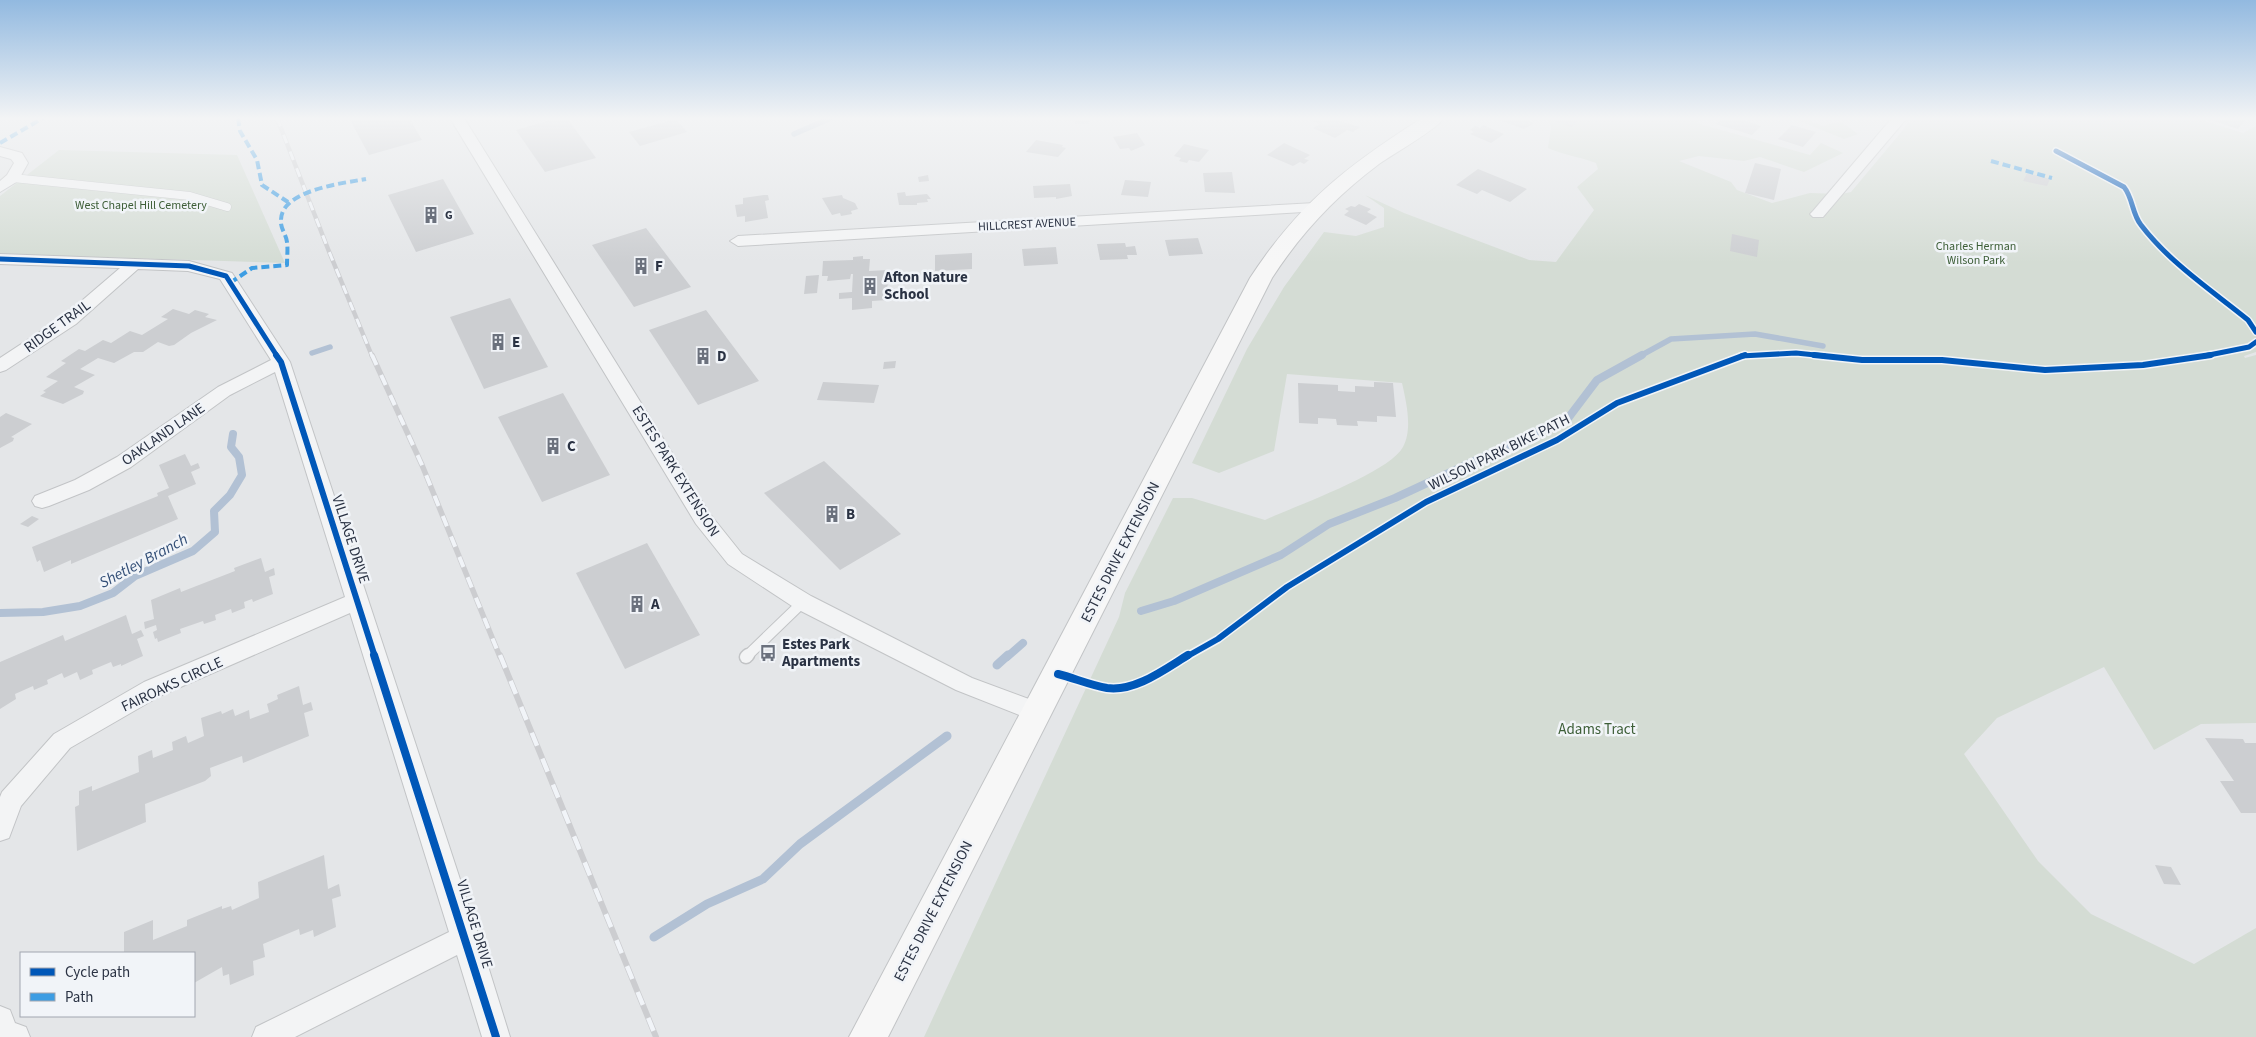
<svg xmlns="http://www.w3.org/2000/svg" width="2256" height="1037" font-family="'Source Sans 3',sans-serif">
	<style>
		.green { fill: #d4dcd4 }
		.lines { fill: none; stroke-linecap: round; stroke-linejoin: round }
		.stream-far2 { stroke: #b2c1d4; stroke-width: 5.5 }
		.stream-far1 { stroke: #b2c1d4; stroke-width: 8 }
		.stream { stroke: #b2c1d4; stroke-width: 9 }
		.building { fill: #ccced1 }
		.service-far2-casing { stroke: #c2c4c6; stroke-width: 9 }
		.service-far1-casing { stroke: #c2c4c6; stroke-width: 12 }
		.service-casing { stroke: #c2c4c6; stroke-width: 15 }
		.minor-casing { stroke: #c2c4c6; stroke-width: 2 }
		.secondary-casing { stroke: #c2c4c6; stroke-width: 2 }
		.service-far2 { stroke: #f3f4f5; stroke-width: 8 }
		.service-far1 { stroke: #f3f4f5; stroke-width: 10 }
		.service { stroke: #f3f4f5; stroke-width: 12 }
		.minor { fill: #f3f4f5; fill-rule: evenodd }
		.secondary { fill: #f7f7f7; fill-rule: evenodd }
		.rail-far2-casing { stroke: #cccdd0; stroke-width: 4.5 }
		.rail-far1-casing { stroke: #cccdd0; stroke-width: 5.5 }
		.rail-casing { stroke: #cccdd0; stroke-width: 6 }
		.rail-far2 { stroke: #f1f4f8; stroke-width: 3; stroke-dasharray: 9; stroke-linecap: butt }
		.rail-far1 { stroke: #f1f4f8; stroke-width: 4; stroke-dasharray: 11; stroke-linecap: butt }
		.rail { stroke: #f1f4f8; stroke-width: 4.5; stroke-dasharray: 14; stroke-linecap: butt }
		.quiet { stroke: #3d9de3; stroke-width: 4; stroke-dasharray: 8 4; stroke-linecap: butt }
		.cycleway-far2-casing { stroke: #f1f4f8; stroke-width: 8 }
		.cycleway-far1-casing { stroke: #f1f4f8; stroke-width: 9 }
		.cycleway-casing { stroke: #f1f4f8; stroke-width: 11 }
		.cycleway-far2 { stroke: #0057b8; stroke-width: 5 }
		.cycleway-far1 { stroke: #0057b8; stroke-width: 6 }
		.cycleway { stroke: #0057b8; stroke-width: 8 }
		.labels { text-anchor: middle; stroke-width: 5; stroke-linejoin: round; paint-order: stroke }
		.far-park-label { font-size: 12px; fill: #3d5e37; stroke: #f1f4f8 }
		.far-poi-label { font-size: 12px; font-weight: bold; fill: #2a3243; stroke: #f1f4f8; text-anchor: start }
		.far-street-label { font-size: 12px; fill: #2a3243; stroke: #f1f4f8 }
		.poi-label { font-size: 15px; font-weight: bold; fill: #2a3243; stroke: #f1f4f8; text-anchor: start }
		.street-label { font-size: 15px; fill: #2a3243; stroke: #f1f4f8 }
		.park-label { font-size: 15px; fill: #3d5e37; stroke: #f1f4f8 }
		.water-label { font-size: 16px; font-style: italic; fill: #334f77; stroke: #f1f4f8 }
	</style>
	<rect width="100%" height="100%" fill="#e4e6e8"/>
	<g class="green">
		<path d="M1547,118H1706L1696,123L1810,155L1821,143L1843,153L1804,172L1760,157L1744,161L1699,156L1679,161L1731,182L1737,190L1772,203L1810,193L1841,194L1851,192L1913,118H2195L2243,133L2256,126V352L2244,356L2245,358L2256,355V723L2201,724L2154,750L2104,667L1997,718L1964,754L2038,861L2091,914L2194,964L2256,928V1037H924L1119,617L1125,593L1173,498H1192L1265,520C1295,506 1389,473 1403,447C1413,429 1406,401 1402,383L1287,374L1274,451L1219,473L1192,463L1247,349L1284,287L1324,232L1356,236L1384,227V208L1365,195L1404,213L1529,260L1556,262L1594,210L1577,187L1598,169L1596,163C1580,157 1564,155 1548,148L1551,127Z"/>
		<path d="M1792,118H1802L1823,126L1840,121L1858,134L1844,139Z"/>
		<path d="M59,150L237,155L285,263L0,254V196Z"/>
	</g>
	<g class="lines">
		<g class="stream-far2">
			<path d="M794,134L831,118"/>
			<path d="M312,353L330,347"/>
			<path d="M1640,356L1671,339L1755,334L1823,346"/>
		</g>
		<g class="stream-far1">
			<path d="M1141,611L1174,601L1281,555L1329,524L1395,498L1569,417L1597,380L1642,355"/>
			<path d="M0,613L43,612L80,606L113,593L135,576L193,551L215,532L214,511L230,495L242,475L239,457L231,447L233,434"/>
			<path d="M1007,657L1023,643"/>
		</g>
		<g class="stream">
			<path d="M997,665L1008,655"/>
			<path d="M654,937L707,904L763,879L800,844L947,736"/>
		</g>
	</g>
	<g class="building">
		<path d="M349,118H409L422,140L369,155Z"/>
		<path d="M557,118H567L596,158L545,172L516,130Z"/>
		<path d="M1066,118H1090L1089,124H1075V121H1066Z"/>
		<path d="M1305,118H1330L1360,127L1353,132L1347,130L1335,138L1313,128L1320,124Z"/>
		<path d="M1493,118H1523L1534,123L1524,129Z"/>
		<path d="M1560,118H1571L1579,121L1571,127L1556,122Z"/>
		<path d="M1722,118H1737L1761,126L1752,135L1716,124Z"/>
		<path d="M2205,118H2233L2244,121L2238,129Z"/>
		<path d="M676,119L687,132L640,146L629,132Z"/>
		<path d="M1483,125L1504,134L1491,143L1470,134L1474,132L1470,130L1475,126L1480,128Z"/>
		<path d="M1792,125L1816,132L1803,147L1778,139Z"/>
		<path d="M1137,133L1145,145L1131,151L1129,148L1120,149L1113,137Z"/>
		<path d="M1036,140L1063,145L1062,147L1066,148L1058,157L1026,152Z"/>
		<path d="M1284,143L1310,155L1304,159L1309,160L1304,164L1300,162L1293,166L1267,155Z"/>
		<path d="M1184,144L1209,150L1199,162L1189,160L1187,163L1179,161L1181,158L1174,156Z"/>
		<path d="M1755,163L1781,169L1774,200L1745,193Z"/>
		<path d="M1478,169L1527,189L1510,202L1482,190L1477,194L1456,185Z"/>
		<path d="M1232,172L1235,193L1205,192L1203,173Z"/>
		<path d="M2027,173L2050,179L2047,186L2023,181Z"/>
		<path d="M928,175L929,181L919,182L918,177Z"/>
		<path d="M443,179L474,234L416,252L388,195Z"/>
		<path d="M1125,180L1151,182L1148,197L1121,195Z"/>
		<path d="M1070,184L1072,196L1056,199V197L1034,198L1033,186Z"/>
		<path d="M905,192L906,196L927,194L931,199H927L928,202L917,203V205H899L897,193Z"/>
		<path d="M764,195H768L769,200L765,201L768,218L745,222V216L737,217L735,205L743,204V198Z"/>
		<path d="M842,195L843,198L855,203L858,209L851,211L852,214L841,216L840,213L832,215L822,198Z"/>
		<path d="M1359,204L1371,209L1367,212L1377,217L1366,225L1344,215L1349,211L1345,209L1351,206L1355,207Z"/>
		<path d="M646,228L691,287L634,307L592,245Z"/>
		<path d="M1732,234L1759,240L1757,257L1730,251Z"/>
		<path d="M1198,238L1203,254L1169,256L1165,240Z"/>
		<path d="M1125,243L1126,247L1135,246L1137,255H1127L1128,259L1100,260L1097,244Z"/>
		<path d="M1056,247L1058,264L1024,266L1022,249Z"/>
		<path d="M972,253V269L935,271V255Z"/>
		<path d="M863,256V259H870L869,271L888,270L887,300L872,301V308L852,310V298L839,299V293L852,292L853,274H851L850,279L827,281L828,276H822L823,261L853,260V257Z"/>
		<path d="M819,275L817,293L804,294L806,276Z"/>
		<path d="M510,298L548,367L484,389L450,317Z"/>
		<path d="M173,309L189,314L195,310L209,314L205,317L217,320L191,333L174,345L169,346L158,342L143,352H134L114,363L98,358L80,369L95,375L74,387L84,391L83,394L63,404L40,396L46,392L43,391L58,381L46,377L66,363L61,361L79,349L85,351L103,340L111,343L130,331L142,335L168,319L161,317Z"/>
		<path d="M706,310L759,381L698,405L649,330Z"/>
		<path d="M896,361L895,368L883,369L884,362Z"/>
		<path d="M823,382L879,385L874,403L817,400Z"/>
		<path d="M1374,382L1393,383L1396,417L1377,416V422L1357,421L1358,426L1337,425L1336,419L1318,418V424L1299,423L1298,383L1338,385V391L1355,392V386L1374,387Z"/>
		<path d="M563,393L610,475L542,502L498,417Z"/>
		<path d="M6,413L32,424L11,437L14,438L13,441L0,448V417Z"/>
		<path d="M185,454L191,466L198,463L200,468L191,472L196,484L168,496L178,519L71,564V560L44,572L40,560L37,562L32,547L158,496L157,493L169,488L159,465Z"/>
		<path d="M824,461L901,534L840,570L764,493Z"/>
		<path d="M32,516L39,519L28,527L20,524Z"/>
		<path d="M647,543L700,635L625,669L576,573Z"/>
		<path d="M261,558L265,572L274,568L275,575L269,577L273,594L253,602L252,599L244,602L245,608L232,613L231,609L215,615L216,620L204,624L203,621L180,629L181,633L158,642L157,638L155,639L153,632L157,630L156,625L145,629L144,622L154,619L151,600L180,588L181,592L235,571L234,568Z"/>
		<path d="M126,615L132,634L141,630L144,636L137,639L143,656L121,666V664L113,667L111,662L92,670L93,674L80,680L77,672L64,678L62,673L47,680L48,684L34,690L33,686L15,694L16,699L0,709V662L63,635L65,641Z"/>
		<path d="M299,686L303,705L311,702L313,710L304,713L309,736L243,763L242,756L210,768L211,776L205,781L145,804L146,822L77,851L75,807L79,805V791L92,786V791L139,772L138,756L152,750L153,758L173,750L172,742L186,736L188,743L204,736L201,718L221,711L222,714L233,709L235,716L249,710L250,719L269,712L267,704L278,699L277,695Z"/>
		<path d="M2205,738L2243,739L2245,743H2256V813H2241L2220,781H2234Z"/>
		<path d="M324,855L328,889L339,884L341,896L332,899L336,927L314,937L313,930L300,935L299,929L263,944L265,957L253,961L254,975L230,985L229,974L223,976L222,967L194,983V953H124V932L153,920V940L187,926V920L222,906V909L231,906L232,910L259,898L258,882Z"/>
		<path d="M2155,865L2171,867L2181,885L2164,884Z"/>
	</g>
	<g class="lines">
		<g class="service-far2-casing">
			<path id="service-far2" d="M13,178L190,196L227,207"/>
		</g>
		<g class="service-far1-casing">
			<path id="service-far1" d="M746,657L803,602"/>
		</g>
		<g class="service-casing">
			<path id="service" d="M746,657L748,655"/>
		</g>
		<g class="minor-casing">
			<g id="minor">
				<path d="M450,118H464L710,514L742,554L811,596L972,678L1045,705L1049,712L1045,719L1037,722L956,690L795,608L728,564L696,524Z"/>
				<path d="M1892,118H1907L1823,217H1813L1810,214L1813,211Z"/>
				<path d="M0,147L22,153L28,163L18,181L0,192V181L7,175L14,163L11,159L0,156Z"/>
				<path d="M1315,203L1323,208L1320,211L738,246L730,241L738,236Z"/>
				<path d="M0,254L189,261L232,273L234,276L290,362L479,937L510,1037H482L457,955L295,1037H252L256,1027L449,932L350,613L160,696L70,748L21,806L9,838L0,841V797L2,792L54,734L144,682L345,597L275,372L230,395L131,467L89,490L49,506L42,508L35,506L32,501L35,496L75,480L117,457L218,387L271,360L220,279L188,271L138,269L76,324L6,370L0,372V358L64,316L120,268L0,264Z"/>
				<path d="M0,1006L10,1010L15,1023L26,1027L30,1037H0Z"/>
			</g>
		</g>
		<g class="secondary-casing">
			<path id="secondary" d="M1422,118H1444C1436,130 1393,154 1379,164C1336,196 1301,233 1272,278L888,1037H849L1250,278C1299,203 1347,166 1422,118Z"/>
		</g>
		<use href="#service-far2" class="service-far2"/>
		<use href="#service-far1" class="service-far1"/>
		<use href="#service" class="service"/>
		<use href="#minor" class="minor"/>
		<use href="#secondary" class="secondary"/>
		<g class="rail-far2-casing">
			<path id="rail-far2" d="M277,118L328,249L372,356"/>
		</g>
		<g class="rail-far1-casing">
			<path id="rail-far1" d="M372,355L422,465L500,657"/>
		</g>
		<g class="rail-casing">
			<path id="rail" d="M500,655L656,1037"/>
		</g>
		<use href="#rail-far2" class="rail-far2"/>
		<use href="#rail-far1" class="rail-far1"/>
		<use href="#rail" class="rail"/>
		<g class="quiet">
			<path d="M238,118L240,131L257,160L262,185L288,202"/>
			<path d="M0,143L43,118"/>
			<path d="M1991,161L2052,178"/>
			<path d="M230,283L252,268L287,265C287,257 288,249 287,242C286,234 280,228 281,220C281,190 344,183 366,179"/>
		</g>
		<g class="cycleway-far2-casing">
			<g id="cycleway-far2">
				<path d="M2056,151L2124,187C2133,198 2132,214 2141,225C2170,263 2211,290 2248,320L2256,332"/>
				<path d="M0,259L189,266L226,276L277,356"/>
				<path d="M1741,356L1796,353L1825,356"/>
				<path d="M2204,356L2249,347L2256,342"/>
			</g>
		</g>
		<g class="cycleway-far1-casing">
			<g id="cycleway-far1">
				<path d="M276,355L281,362L375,657"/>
				<path d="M1814,355L1862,360H1942L2045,370L2143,365L2211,355"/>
				<path d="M1186,657L1218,639L1287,587L1426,502L1557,440L1617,403L1745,355"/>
			</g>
		</g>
		<g class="cycleway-casing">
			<g id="cycleway">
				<path d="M374,655L496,1037"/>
				<path d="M1058,674C1074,678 1090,685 1107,688C1135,692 1165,669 1188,655"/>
			</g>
		</g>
		<use href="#cycleway-far2" class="cycleway-far2"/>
		<use href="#cycleway-far1" class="cycleway-far1"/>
		<use href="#cycleway" class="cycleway"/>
	</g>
	<linearGradient id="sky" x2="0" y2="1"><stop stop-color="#92b9e0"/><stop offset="0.45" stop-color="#f3f4f5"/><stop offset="1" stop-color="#f3f4f5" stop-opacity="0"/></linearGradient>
	<rect width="2256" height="263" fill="url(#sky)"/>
	<defs>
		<g id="building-bare" transform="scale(1.35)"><path d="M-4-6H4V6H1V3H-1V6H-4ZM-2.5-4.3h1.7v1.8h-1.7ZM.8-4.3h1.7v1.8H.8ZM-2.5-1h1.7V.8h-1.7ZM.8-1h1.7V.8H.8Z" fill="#6b717d" stroke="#f1f4f8" stroke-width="2.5" paint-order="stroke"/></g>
		<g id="bus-bare" transform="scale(1.35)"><path d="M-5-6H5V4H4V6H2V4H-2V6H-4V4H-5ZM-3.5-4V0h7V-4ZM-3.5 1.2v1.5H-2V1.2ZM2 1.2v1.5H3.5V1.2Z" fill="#6b717d" stroke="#f1f4f8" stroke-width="2.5" paint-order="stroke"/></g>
	</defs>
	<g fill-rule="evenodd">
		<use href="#building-bare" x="431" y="215"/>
		<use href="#building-bare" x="641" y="266"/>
		<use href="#building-bare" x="870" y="286"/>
		<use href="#building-bare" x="498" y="342"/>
		<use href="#building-bare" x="703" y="356"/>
		<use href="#building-bare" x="553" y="446"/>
		<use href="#building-bare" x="832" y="514"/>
		<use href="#building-bare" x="637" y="604"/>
		<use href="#bus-bare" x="768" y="653"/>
	</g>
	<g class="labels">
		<g class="far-park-label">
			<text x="141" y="209">West Chapel Hill Cemetery</text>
			<text x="1976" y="250">Charles Herman<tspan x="1976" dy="14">Wilson Park</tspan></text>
		</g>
		<g class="far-poi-label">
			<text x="445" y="219">G</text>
		</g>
		<g class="far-street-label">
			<text transform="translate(1027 224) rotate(-3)" y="4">HILLCREST AVENUE</text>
		</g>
		<g class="poi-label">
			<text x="655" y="271">F</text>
			<text x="884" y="282">Afton Nature<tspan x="884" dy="17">School</tspan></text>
			<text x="512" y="347">E</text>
			<text x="717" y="361">D</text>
			<text x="567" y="451">C</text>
			<text x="846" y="519">B</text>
			<text x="651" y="609">A</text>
			<text x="782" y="649">Estes Park<tspan x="782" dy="17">Apartments</tspan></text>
		</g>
		<g class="street-label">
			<text transform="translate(57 326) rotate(-36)" y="5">RIDGE TRAIL</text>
			<text transform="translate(163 434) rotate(-35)" y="5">OAKLAND LANE</text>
			<text transform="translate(1499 452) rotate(-26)" y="5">WILSON PARK BIKE PATH</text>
			<text transform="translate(676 471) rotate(58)" y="5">ESTES PARK EXTENSION</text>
			<text transform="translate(351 539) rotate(72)" y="5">VILLAGE DRIVE</text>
			<text transform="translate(1120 552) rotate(-63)" y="5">ESTES DRIVE EXTENSION</text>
			<text transform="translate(172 684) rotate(-25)" y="5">FAIROAKS CIRCLE</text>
			<text transform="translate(933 911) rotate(-63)" y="5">ESTES DRIVE EXTENSION</text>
			<text transform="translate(475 924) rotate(73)" y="5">VILLAGE DRIVE</text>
		</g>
		<g class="park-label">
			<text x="1597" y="734">Adams Tract</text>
		</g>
		<g class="water-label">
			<text transform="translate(143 560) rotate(-28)" y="6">Shetley Branch</text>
		</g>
	</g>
	<rect x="20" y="952" width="175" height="65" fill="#f1f4f8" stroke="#a1a6b0"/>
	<rect x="30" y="968" width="25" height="8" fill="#0057b8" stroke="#a1a6b0"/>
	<text x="65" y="977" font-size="15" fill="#2a3243">Cycle path</text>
	<rect x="30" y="993" width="25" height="8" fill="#3d9de3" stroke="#a1a6b0"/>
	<text x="65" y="1002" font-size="15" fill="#2a3243">Path</text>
</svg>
